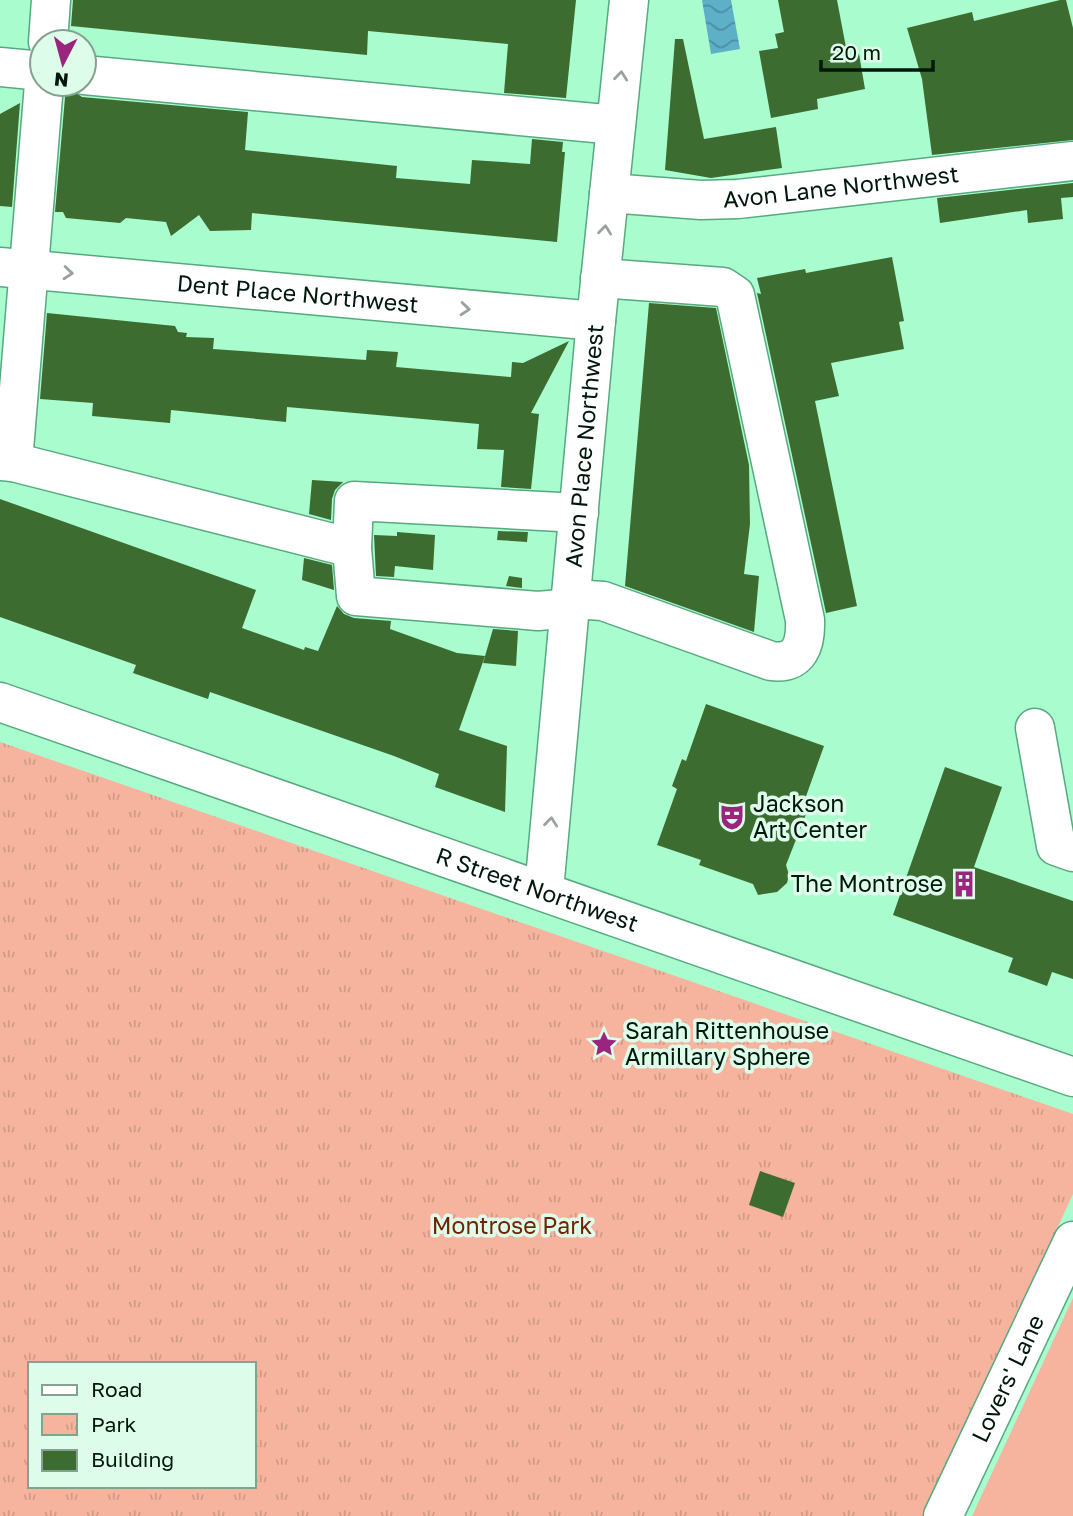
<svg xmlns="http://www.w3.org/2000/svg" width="1073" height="1516" font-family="'Golos Text',sans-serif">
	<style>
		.green { fill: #f6b49e }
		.park { fill: url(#park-tufts); fill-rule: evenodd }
		.water { fill: url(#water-waves) }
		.building { fill: #3d6c31 }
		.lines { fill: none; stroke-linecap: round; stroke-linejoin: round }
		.minor-casing { stroke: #57a97f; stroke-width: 41 }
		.minor { stroke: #fff; stroke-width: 38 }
		.oneway { stroke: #99a29d }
		.labels { text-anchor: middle; stroke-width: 7; stroke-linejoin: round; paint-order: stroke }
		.street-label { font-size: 23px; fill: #00170b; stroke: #ddfdea }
		.poi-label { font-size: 23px; fill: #00170b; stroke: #ddfdea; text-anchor: start }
		.park-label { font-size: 23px; fill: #712301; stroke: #ddfdea }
	</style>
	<defs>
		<pattern id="park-tufts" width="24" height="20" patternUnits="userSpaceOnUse" patternTransform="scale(1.75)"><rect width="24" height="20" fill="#f6b49e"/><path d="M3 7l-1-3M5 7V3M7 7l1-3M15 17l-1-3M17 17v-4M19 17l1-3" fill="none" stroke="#d19a87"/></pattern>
		<pattern id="water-waves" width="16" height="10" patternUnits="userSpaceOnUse" patternTransform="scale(1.75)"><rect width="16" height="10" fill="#5eb0c8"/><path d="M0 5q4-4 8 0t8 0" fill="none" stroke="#4b8ea1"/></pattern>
	</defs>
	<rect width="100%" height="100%" fill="#a9fcce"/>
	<path class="green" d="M1073,1298V1516H972Z"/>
	<path class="park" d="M0,742L1073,1114V1194L925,1516H0ZM30,1364H254V1486H30Z"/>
	<path class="water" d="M702,0H731L740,49L711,54Z"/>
	<g class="building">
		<path d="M73,0H576L566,98L504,93L508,44L368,31L367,55L71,26Z"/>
		<path d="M778,0H837L848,58L859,54L865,89L817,99L818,109L771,118L759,51L778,48L775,34L784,32Z"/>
		<path d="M1060,0H1066L1073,28V140L932,155L922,79L907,28L972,12L974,21Z"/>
		<path d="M675,39H683L704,139L776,127L782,168L711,178L665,170Z"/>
		<path d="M66,86L82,97L248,112L245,150L397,166L396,178L470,184L472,160L530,164L532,139L563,142L562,152H565L557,242L252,213L251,230L210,231L199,215L171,236L166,222L126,218L120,223L66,218L63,212H55Z"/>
		<path d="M20,103L12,207L0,206V114Z"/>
		<path d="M1073,183V197L1061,198L1063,219L1028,223L1027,210L940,223L937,198Z"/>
		<path d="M892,257L904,321L899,322L904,349L831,363L839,396L815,401L857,606L826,613L757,293L761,294L757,278L805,269L806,273Z"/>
		<path d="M649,303L716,308L749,465L750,524L744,574L759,576L754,632L625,586Z"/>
		<path d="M47,313L175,326L178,332L187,333L186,337L214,338L213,349L366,360L367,350L398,352L396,367L511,377L512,362L523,363L569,341L531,413L539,414L531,489L501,487L504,450L477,449L479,424L287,407L286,422L171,410L170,423L92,416L93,403L40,399Z"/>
		<path d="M312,480L343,482L335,490L332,499L331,520L309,514Z"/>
		<path d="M0,499L256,590L242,628L304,650L305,647L318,651L337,606L344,614L354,618L391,621L390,629L457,653L485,656L459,730L507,746L505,812L435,787L439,774L394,756L210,692L208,699L133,673L136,665L0,617Z"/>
		<path d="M498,531L528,532L527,542L497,540Z"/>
		<path d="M397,532L435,535L433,570L395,566L394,577L376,576L374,535L397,536Z"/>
		<path d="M304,558L332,565L334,590L302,580Z"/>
		<path d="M509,576L522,578V588L506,586Z"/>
		<path d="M493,629L518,631L516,666L483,663Z"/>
		<path d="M706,704L824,746L804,802L810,804L786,865L789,875L787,883L777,892L758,895L753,884L699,865L701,860L657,845L677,789L672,786L682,759L686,761Z"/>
		<path d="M945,767L1002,787L974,867L1073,901V979L1052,972L1047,986L1008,972L1013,958L893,915Z"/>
		<path d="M760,1171L795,1183L783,1217L749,1205Z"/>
	</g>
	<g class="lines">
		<g class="minor-casing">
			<g id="minor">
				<path d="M48,42L51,0"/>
				<path d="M0,67L42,71"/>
				<path d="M84,75L616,125"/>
				<path id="s1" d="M609,193L701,200L738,199L1073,161"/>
				<path id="s2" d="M0,267L596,321"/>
				<path d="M0,461L13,462L44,84"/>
				<path d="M13,462L352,548L356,596L538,611L571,608"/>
				<path d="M352,548L354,501L579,513"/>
				<path d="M572,599L603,601L771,661C800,665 806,644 805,620L735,295L723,287L600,278"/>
				<path id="s3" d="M0,702L1073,1077"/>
				<path d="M1035,728L1056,846L1073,852"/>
				<path id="s4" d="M544,890L596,321L629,0"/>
				<path id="s5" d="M943,1516L1073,1241"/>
			</g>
		</g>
		<use href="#minor" class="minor"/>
	</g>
	<defs><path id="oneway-chevron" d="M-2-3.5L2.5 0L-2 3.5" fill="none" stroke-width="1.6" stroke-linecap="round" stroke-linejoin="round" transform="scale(1.75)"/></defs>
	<g class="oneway">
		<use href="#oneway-chevron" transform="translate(621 76) rotate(-84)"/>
		<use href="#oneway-chevron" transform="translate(605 230) rotate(-84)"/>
		<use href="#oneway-chevron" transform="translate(68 273) rotate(5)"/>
		<use href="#oneway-chevron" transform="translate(465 309) rotate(5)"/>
		<use href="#oneway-chevron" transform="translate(551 822) rotate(-84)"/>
	</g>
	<defs>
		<g id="theatre-bare" transform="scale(2.1)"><path d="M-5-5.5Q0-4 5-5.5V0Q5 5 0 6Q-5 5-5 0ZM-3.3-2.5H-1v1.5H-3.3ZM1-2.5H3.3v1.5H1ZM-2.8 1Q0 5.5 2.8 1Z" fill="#9b247f" stroke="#ddfdea" stroke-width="2.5" paint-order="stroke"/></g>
		<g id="building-bare" transform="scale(2.1)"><path d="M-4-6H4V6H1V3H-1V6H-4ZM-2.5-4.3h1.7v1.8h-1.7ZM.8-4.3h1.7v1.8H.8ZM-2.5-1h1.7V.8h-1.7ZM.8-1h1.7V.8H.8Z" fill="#9b247f" stroke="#ddfdea" stroke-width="2.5" paint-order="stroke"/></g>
		<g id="sight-bare" transform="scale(2.1)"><path d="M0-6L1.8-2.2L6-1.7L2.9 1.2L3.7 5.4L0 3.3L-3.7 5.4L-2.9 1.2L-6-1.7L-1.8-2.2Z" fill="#9b247f" stroke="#ddfdea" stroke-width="2.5" paint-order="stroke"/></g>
	</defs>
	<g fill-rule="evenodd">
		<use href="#theatre-bare" x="732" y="817"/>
		<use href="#building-bare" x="964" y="884"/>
		<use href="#sight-bare" x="604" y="1044"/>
	</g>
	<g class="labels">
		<g class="street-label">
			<text dy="8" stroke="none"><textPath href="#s1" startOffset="233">Avon Lane Northwest</textPath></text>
			<text dy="8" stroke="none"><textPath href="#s2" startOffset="299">Dent Place Northwest</textPath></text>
			<text dy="8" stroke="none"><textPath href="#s4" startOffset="446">Avon Place Northwest</textPath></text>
			<text dy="8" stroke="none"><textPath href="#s3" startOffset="569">R Street Northwest</textPath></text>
			<text dy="8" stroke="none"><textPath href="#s5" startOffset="152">Lovers' Lane</textPath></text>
		</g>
		<g class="poi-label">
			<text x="753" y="812">Jackson<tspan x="753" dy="26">Art Center</tspan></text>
			<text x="943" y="892" text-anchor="end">The Montrose</text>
			<text x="625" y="1039">Sarah Rittenhouse<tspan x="625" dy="26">Armillary Sphere</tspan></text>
		</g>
		<g class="park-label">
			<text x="512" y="1234">Montrose Park</text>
		</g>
	</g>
	<rect x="28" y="1362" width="228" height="126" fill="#ddfdea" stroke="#85a191" stroke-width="2"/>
	<rect x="42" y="1385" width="35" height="10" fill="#ffffff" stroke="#85a191" stroke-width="2"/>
	<text x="91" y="1397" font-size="21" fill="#00170b">Road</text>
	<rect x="42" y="1414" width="35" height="21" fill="url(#park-tufts)" stroke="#85a191" stroke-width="2"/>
	<text x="91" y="1432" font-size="21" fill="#00170b">Park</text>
	<rect x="42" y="1450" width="35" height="21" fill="#3d6c31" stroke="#85a191" stroke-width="2"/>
	<text x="91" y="1467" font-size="21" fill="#00170b">Building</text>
	<g transform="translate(63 63) rotate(186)"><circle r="33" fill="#ddfdea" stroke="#85a191" stroke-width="2"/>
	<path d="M0-5L12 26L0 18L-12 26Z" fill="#9b247f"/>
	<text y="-10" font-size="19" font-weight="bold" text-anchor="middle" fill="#00170b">N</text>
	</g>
	<path d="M821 60v10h112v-10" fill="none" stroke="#00170b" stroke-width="3.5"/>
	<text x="832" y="60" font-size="21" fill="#00170b" stroke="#ddfdea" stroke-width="5" paint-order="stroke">20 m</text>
</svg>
